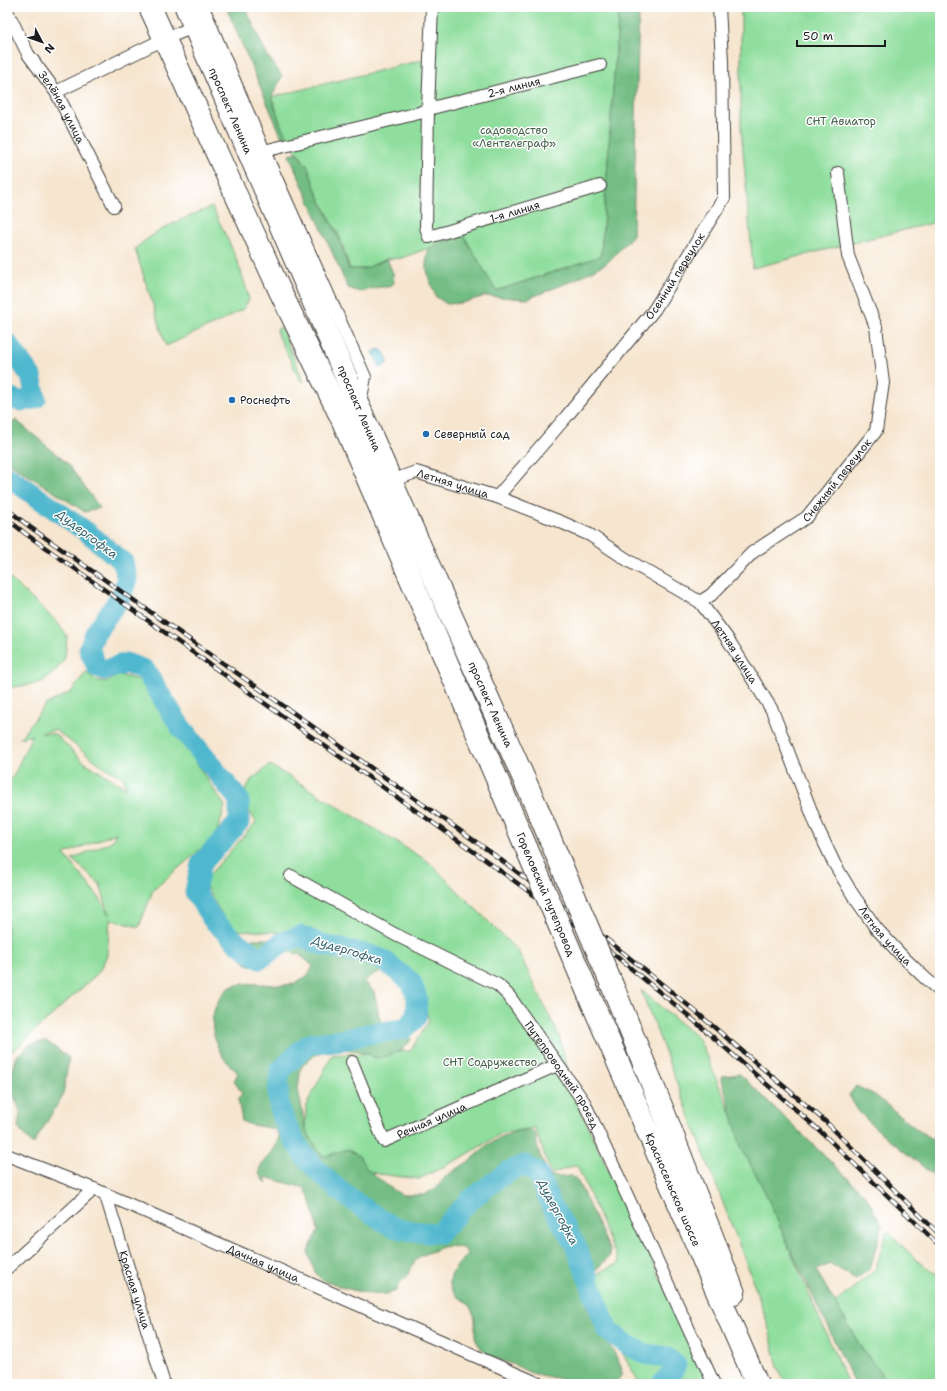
<svg xmlns="http://www.w3.org/2000/svg" width="947" height="1391" font-family="'Shantell Sans',sans-serif">
	<style>
		.green { fill: #8fde9d; stroke: #567d5c; fill-rule: evenodd }
		.forest { fill: #73bd84; stroke: #486c50 }
		.water { fill: #50b7ce; stroke: #366a75 }
		.lines { fill: none; stroke-linecap: round; stroke-linejoin: round }
		.river { stroke: #50b7ce; stroke-width: 21 }
		.street-casing { stroke: #3d3a37; stroke-width: 14 }
		.highway-casing { stroke: #3d3a37; stroke-width: 24 }
		.street { stroke: #fff; stroke-width: 12 }
		.highway { stroke: #fff; stroke-width: 22 }
		.rail-casing { stroke: #1c1c1c; stroke-width: 4.5 }
		.rail { stroke: #fff; stroke-width: 3; stroke-dasharray: 9; stroke-linecap: butt }
		.highway-bridge-casing { stroke: #3d3a37; stroke-width: 24; stroke-linecap: butt }
		.highway-bridge { stroke: #fff; stroke-width: 22 }
		.poi-dot { fill: #1f6fb2; stroke: #fff; stroke-width: 1.5 }
		.labels { text-anchor: middle; stroke-width: 3; stroke-linejoin: round; paint-order: stroke }
		.street-label { font-size: 11px; fill: #1c1c1c; stroke: #fff }
		.park-label { font-size: 11px; fill: #446049; stroke: #fff }
		.poi-label { font-size: 11px; fill: #1c1c1c; stroke: #fff; text-anchor: start }
		.water-label { font-size: 12px; font-style: italic; fill: #33626c; stroke: #fff }
	</style>
	<rect width="100%" height="100%" fill="#fff"/>
	<filter id="ink" filterUnits="userSpaceOnUse"><feTurbulence type="fractalNoise" baseFrequency=".025" numOctaves="2"/><feDisplacementMap in="SourceGraphic" scale="8" xChannelSelector="R" yChannelSelector="G"/><feConvolveMatrix kernelMatrix="1 2 1 2 8 2 1 2 1" color-interpolation-filters="sRGB"/></filter>
	<filter id="wash" filterUnits="userSpaceOnUse"><feTurbulence type="fractalNoise" baseFrequency=".012" numOctaves="4" result="noise"/><feDisplacementMap in="SourceGraphic" scale="16" xChannelSelector="R" yChannelSelector="G"/><feGaussianBlur stdDeviation="0.9" result="paint"/><feColorMatrix in="noise" values="0 0 0 0 0 0 0 0 0 0 0 0 0 0 0 0 0 1.4 0 .05"/><feComposite in="paint" operator="in"/></filter>
	<g filter="url(#wash)">
		<rect width="100%" height="100%" fill="#f6e5cf"/>
		<g class="green">
			<path d="M428,7H619L601,256L496,291L463,235L402,258L387,259L364,269H350L340,238L317,193L308,167L289,140L281,126L272,97L426,59Z"/>
			<path d="M741,7H940V221L753,268L741,128Z"/>
			<path d="M212,207C227,237 242,267 249,300L243,309L221,321L166,346L135,249C157,228 185,218 212,207Z"/>
			<path d="M281,327L304,382L300,380L278,335L277,329Z"/>
			<path d="M7,576L56,621L67,636L65,658L55,672L40,683L7,688Z"/>
			<path d="M86,672L96,680L107,682L119,675L140,680L147,689L225,806L216,836L153,890L139,927L110,919L107,955L99,972L13,1051L7,1044V784L14,775L32,735L20,738L45,705L71,692ZM55,730L100,764L123,778L126,788L84,762L55,734L40,733ZM116,833L112,841L72,859L100,884L109,915L101,900L64,854Z"/>
			<path d="M270,765L429,862L518,951L559,1036L576,1101L616,1187L712,1384H640L608,1328L596,1274L619,1263L577,1165L551,1174L535,1128L502,1133L463,1157L419,1179L379,1174L320,1159L305,1132L306,1106L332,1055L410,1051L429,1021L420,988L393,961L365,950L301,933L231,930L203,882L256,822L241,798L251,780Z"/>
			<path d="M641,990L699,1039L848,1384H785L778,1367L768,1325L750,1273Z"/>
			<path d="M887,1231L920,1263L940,1276V1384H887L885,1378L862,1349L835,1303L875,1270Z"/>
		</g>
		<g class="forest">
			<path d="M226,7H245L267,55L282,76L272,97L281,126L289,140H283Z"/>
			<path d="M619,7H639L633,235L607,263L572,281L527,299L485,296L462,303L447,304L436,297L429,279L426,265L428,249L463,234L496,291L601,256Z"/>
			<path d="M296,152L308,167L317,193L339,238L349,269H364L387,259L393,273L394,283L390,287H380L360,292L348,288L323,232L289,155Z"/>
			<path d="M16,420L67,463L100,508L85,512L9,463L7,461V427Z"/>
			<path d="M253,939H298L335,947L348,953L383,964V971L376,973L364,981L374,992L380,1020L391,1030L406,1034L411,1039C405,1052 388,1057 375,1058C358,1047 330,1046 312,1057C308,1060 304,1064 301,1068L298,1089L305,1125L307,1132L322,1156H326L347,1149L359,1156L367,1169L389,1187L402,1195H424L431,1191L437,1187L446,1176L471,1160L487,1145L501,1137L516,1131L531,1130L536,1135C535,1147 544,1165 550,1176L558,1177L572,1176L578,1182L610,1250L609,1257L584,1282L583,1290L586,1297L588,1311L593,1316L599,1329L615,1354L621,1367L622,1374L618,1380C605,1383 589,1387 576,1384C572,1383 568,1381 564,1380C553,1377 542,1376 531,1373C523,1370 517,1365 509,1363C498,1359 487,1357 480,1347C472,1336 476,1332 475,1321C475,1317 472,1310 470,1307C466,1300 458,1299 454,1293C442,1279 459,1263 468,1254L463,1248L449,1246L442,1247L421,1256L415,1261L408,1274L399,1284L396,1291C389,1294 382,1295 375,1294C363,1293 326,1285 319,1277C313,1271 311,1260 308,1252L318,1230L311,1202L305,1188L265,1177L267,1183C251,1171 263,1163 272,1152C275,1147 277,1142 279,1137L276,1130C265,1125 253,1128 242,1121L238,1099L242,1093L234,1081L238,1073C233,1068 227,1063 223,1057C213,1041 208,1019 218,1002C221,995 226,989 233,986C260,977 299,999 313,966L299,954L288,952L252,966L245,963L236,952L247,941Z"/>
			<path d="M46,1041L69,1058L63,1095L33,1145L18,1128L20,1111L9,1082L17,1056L29,1045Z"/>
			<path d="M740,1074L866,1196L882,1226L870,1269L856,1279L831,1264L816,1270L862,1349L885,1378L884,1384H855L785,1238L765,1192L741,1147L721,1076Z"/>
			<path d="M856,1086L875,1095L915,1128L940,1145V1181C914,1158 884,1138 860,1113C856,1108 852,1101 849,1095Z"/>
		</g>
		<path class="water" d="M378,349L382,350L387,357L388,363L381,368H380L373,352Z"/>
		<g class="lines">
			<g class="river">
				<path d="M7,343L31,376L36,398C24,402 18,402 7,396"/>
				<path d="M7,476L87,532L123,562L127,579L122,595L95,633L89,649L97,667L105,670L126,663L145,670L180,726L239,800V822L201,864L195,892L213,920L234,940L260,959L283,942L301,936L322,945L366,954L383,960L411,982L417,998L416,1018L404,1029L368,1034L342,1040L309,1044L302,1049L280,1071C279,1081 277,1094 279,1104C290,1151 332,1188 371,1213C378,1217 386,1224 394,1227C409,1232 423,1233 439,1233L470,1200L507,1172L525,1165L538,1174L550,1203L575,1244L608,1331L628,1345L645,1354L666,1357L676,1365L670,1375L662,1384"/>
			</g>
		</g>
	</g>
	<g filter="url(#ink)">
		<g class="lines">
			<g class="street-casing">
				<g id="street">
					<path d="M203,7L264,151L365,377L360,403"/>
					<path id="s1" d="M432,7L428,109L426,227L429,237L600,186"/>
					<path id="s2" d="M7,11L28,54L56,92L114,206"/>
					<path d="M56,92L164,39L194,27"/>
					<path id="s3" d="M264,151L419,113L428,109L600,65"/>
					<path id="s4" d="M391,481L416,472L497,497L561,522L590,535L629,561L700,602L727,638L772,710L818,829L834,863L853,895L876,928L902,956L926,979L940,991"/>
					<path id="s5" d="M497,497L566,417L654,310L724,198L722,61L719,7"/>
					<path id="s6" d="M700,602L711,595L753,552L807,517L876,431L883,383L876,327L848,256L838,173"/>
					<path id="s7" d="M291,876L394,934L498,985L509,996L584,1102L714,1384"/>
					<path id="s8" d="M352,1062L384,1141L557,1065"/>
					<path id="s9" d="M7,1155L94,1189L539,1384"/>
					<path id="s10" d="M106,1196L164,1384"/>
					<path d="M7,1268L94,1189"/>
				</g>
			</g>
			<g class="highway-casing">
				<g id="highway">
					<path d="M150,7L280,291L342,419L503,793"/>
					<path id="s11" d="M186,7L391,481L537,808"/>
					<path d="M615,992L664,1113L734,1293"/>
					<path id="s12" d="M589,995L757,1384"/>
				</g>
			</g>
			<use href="#street" class="street"/>
			<use href="#highway" class="highway"/>
			<g class="rail-casing">
				<g id="rail">
					<path d="M7,509L30,527L489,851L605,938L695,1011L826,1122L940,1235"/>
					<path d="M7,519L26,534L484,859L600,943L690,1017L820,1131L940,1246"/>
				</g>
			</g>
			<use href="#rail" class="rail"/>
			<g class="highway-bridge-casing">
				<g id="highway-bridge">
					<path id="s13" d="M503,793L589,995"/>
					<path d="M537,808L615,992"/>
				</g>
			</g>
			<use href="#highway-bridge" class="highway-bridge"/>
		</g>
	</g>
	<g class="poi-dot">
		<circle cx="232" cy="400" r="4"/>
		<circle cx="426" cy="434" r="4"/>
	</g>
	<g class="labels">
		<g class="street-label">
			<text dy="4" stroke="none"><textPath href="#s3" startOffset="258">2-я линия</textPath></text>
			<text dy="4" stroke="none"><textPath href="#s2" startOffset="111">Зелёная улица</textPath></text>
			<text dy="4" stroke="none"><textPath href="#s11" startOffset="113">проспект Ленина</textPath></text>
			<text dy="4" stroke="none"><textPath href="#s1" startOffset="320">1-я линия</textPath></text>
			<text dy="4" stroke="none"><textPath href="#s5" startOffset="284">Осенний переулок</textPath></text>
			<text dy="4" stroke="none"><textPath href="#s11" startOffset="437">проспект Ленина</textPath></text>
			<text dy="4" stroke="none"><textPath href="#s6" startOffset="185">Снежный переулок</textPath></text>
			<text dy="4" stroke="none"><textPath href="#s4" startOffset="65">Летняя улица</textPath></text>
			<text dy="4" stroke="none"><textPath href="#s4" startOffset="401">Летняя улица</textPath></text>
			<text dy="4" stroke="none"><textPath href="#s11" startOffset="761">проспект Ленина</textPath></text>
			<text dy="4" stroke="none"><textPath href="#s13" startOffset="110">Гореловский путепровод</textPath></text>
			<text dy="4" stroke="none"><textPath href="#s4" startOffset="725">Летняя улица</textPath></text>
			<text dy="4" stroke="none"><textPath href="#s7" startOffset="345">Путепроводный проезд</textPath></text>
			<text dy="4" stroke="none"><textPath href="#s8" startOffset="137">Речная улица</textPath></text>
			<text dy="4" stroke="none"><textPath href="#s12" startOffset="212">Красносельское шоссе</textPath></text>
			<text dy="4" stroke="none"><textPath href="#s9" startOffset="278">Дачная улица</textPath></text>
			<text dy="4" stroke="none"><textPath href="#s10" startOffset="98">Красная улица</textPath></text>
		</g>
		<g class="park-label">
			<text x="841" y="125">СНТ Авиатор</text>
			<text x="514" y="134">садоводство<tspan x="514" dy="13">«Лентелеграф»</tspan></text>
			<text x="490" y="1066">СНТ Содружество</text>
		</g>
		<g class="poi-label">
			<text x="240" y="404">Роснефть</text>
			<text x="434" y="438">Северный сад</text>
		</g>
		<g class="water-label">
			<text transform="translate(87 534) rotate(37)" y="4">Дудергофка</text>
			<text transform="translate(347 950) rotate(17)" y="4">Дудергофка</text>
			<text transform="translate(558 1212) rotate(62)" y="4">Дудергофка</text>
		</g>
	</g>
	<rect width="947" height="1391" fill="none" stroke="#fff" stroke-width="24"/>
	<g transform="translate(42 42) rotate(131)" stroke="#ffffff" stroke-width="3" paint-order="stroke">
	<path d="M0-3L7 15L0 10L-7 15Z" fill="#1c1c1c"/>
	<text y="-6" font-size="11" font-weight="bold" text-anchor="middle" fill="#1c1c1c">N</text>
	</g>
	<path d="M797 40v6h88v-6" fill="none" stroke="#1c1c1c" stroke-width="2"/>
	<text x="803" y="40" font-size="12" fill="#1c1c1c" stroke="#ffffff" stroke-width="3" paint-order="stroke">50 m</text>
</svg>
